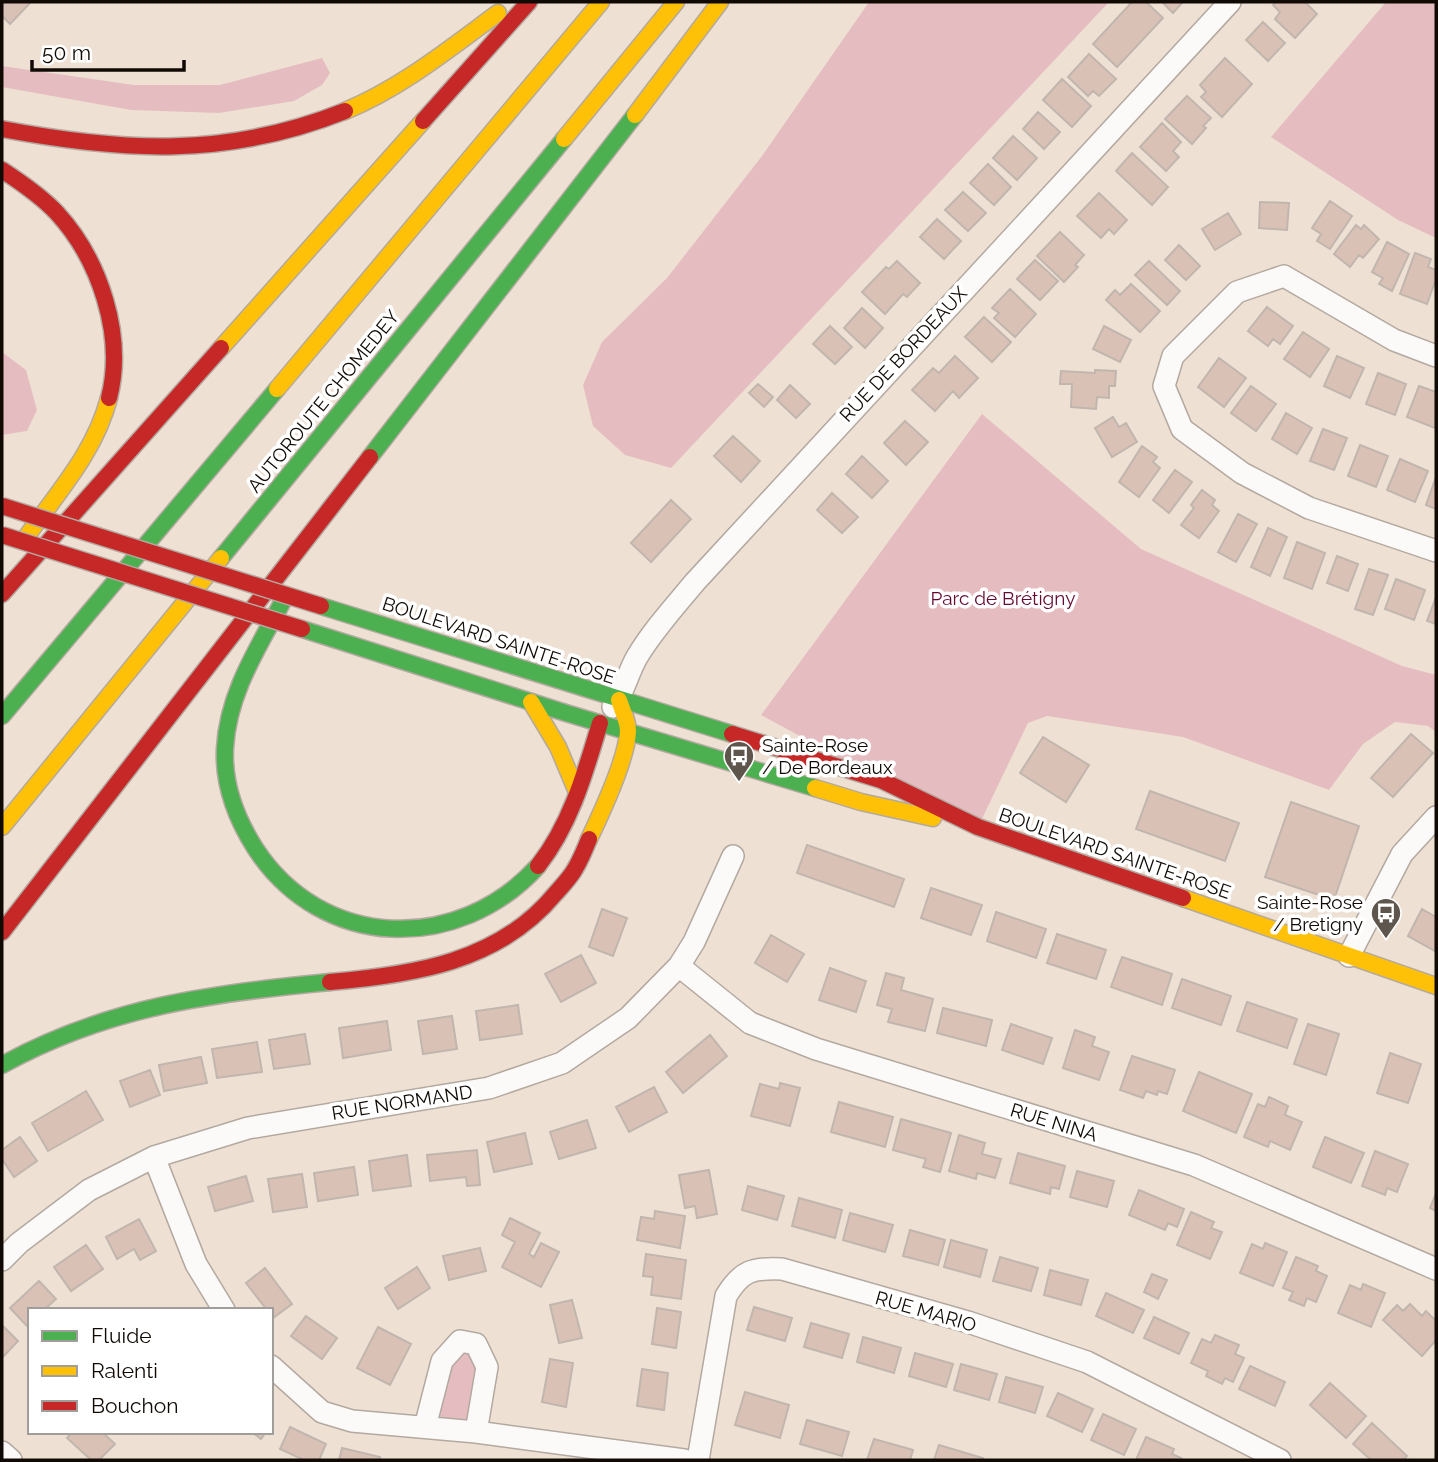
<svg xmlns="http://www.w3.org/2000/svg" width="1438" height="1462" font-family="Raleway,sans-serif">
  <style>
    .green { fill: #e5bdc1 }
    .building { fill: #dac1b6; stroke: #c1b6ae; stroke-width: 2 }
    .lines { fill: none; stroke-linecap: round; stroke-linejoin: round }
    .street-casing { stroke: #b3a9a0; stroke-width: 24 }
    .fast-casing { stroke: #b3a9a0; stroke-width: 19 }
    .slow-casing { stroke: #b3a9a0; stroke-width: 19 }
    .jam-casing { stroke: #b3a9a0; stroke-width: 19 }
    .street { stroke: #fcfaf9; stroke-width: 21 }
    .fast { stroke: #4caf50; stroke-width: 16 }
    .slow { stroke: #ffc107; stroke-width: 16 }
    .jam { stroke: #c62828; stroke-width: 16 }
    .jam-bridge-casing { stroke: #b3a9a0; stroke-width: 19; stroke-linecap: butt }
    .jam-bridge { stroke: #c62828; stroke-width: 16 }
    .labels { text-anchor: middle; stroke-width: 7; stroke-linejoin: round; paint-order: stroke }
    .street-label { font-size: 19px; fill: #110a04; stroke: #fff }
    .park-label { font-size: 19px; fill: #630932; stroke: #fff }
    .poi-label { font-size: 19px; fill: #110a04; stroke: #fff; text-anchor: start }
  </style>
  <rect width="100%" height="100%" fill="#eee1d4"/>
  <path class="green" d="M869,2H1109L671,468L625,455L593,426L583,385L602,342L667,278L762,156Z
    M1386,2H1436V238L1398,220L1271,137Z
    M322,58L330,73L322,85L294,101L219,113L131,110L2,87V66L134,85H220Z
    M2,352L26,370L37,410L27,431L2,435Z
    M982,414L1141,549L1402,666L1436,675V732L1428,726L1395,722L1363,744L1329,790L1183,737L1047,716L1028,723L978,827L881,780L761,715Z
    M460,1341L487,1367L476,1432L425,1427Z"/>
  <path class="building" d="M2,2H31L10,24L2,16Z
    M1132,2H1146L1163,18L1117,67L1093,44Z
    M1162,2H1183L1173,13Z
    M1276,2H1305L1317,14L1295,38L1275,19L1280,12L1273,5Z
    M1263,22L1285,43L1268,61L1246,40Z
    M1089,54L1116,79L1099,96L1093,91L1088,96L1068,77Z
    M1225,58L1252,84L1222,117L1201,97L1206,92L1200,85Z
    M1062,79L1091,106L1072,127L1043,100Z
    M1187,96L1211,118L1203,126L1206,128L1192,144L1165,119Z
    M1038,112L1060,132L1044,149L1023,129Z
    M1162,123L1181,142L1173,151L1179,157L1166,171L1140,147Z
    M1013,136L1037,158L1017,180L993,158Z
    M1132,153L1168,187L1152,205L1116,171Z
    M988,164L1011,187L994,205L970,183Z
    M963,192L986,213L968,231L945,210Z
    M1099,193L1127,220L1114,234L1109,229L1101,238L1077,216Z
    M1330,201L1352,216L1330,249L1317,241L1321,234L1312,228Z
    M1260,202L1289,203L1287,230L1259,228Z
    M1228,213L1241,234L1215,250L1202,229Z
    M937,219L961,241L944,259L920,237Z
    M1356,225L1361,229L1364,225L1379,239L1363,258L1359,255L1350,267L1334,254Z
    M1060,232L1084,255L1075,265L1078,267L1064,282L1037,256Z
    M1387,242L1409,254L1392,291L1379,284L1383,278L1372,272Z
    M1179,245L1200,266L1186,280L1165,260Z
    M1415,253L1431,259L1428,267L1436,270V279L1427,304L1400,294Z
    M1035,260L1058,281L1040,300L1017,279Z
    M897,261L920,283L907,297L903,294L885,314L862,292L886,267L889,269Z
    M1149,261L1180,291L1167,305L1135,275Z
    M1131,284L1160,311L1140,332L1106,300L1115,290L1120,295Z
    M1010,289L1036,314L1015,337L994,318L999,313L992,308Z
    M1267,307L1293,326L1280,344L1273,339L1268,346L1248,331Z
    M862,308L883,328L865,348L844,328Z
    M984,317L1011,342L992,362L965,337Z
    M830,326L852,347L835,364L813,344Z
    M1104,326L1131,340L1120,362L1093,349Z
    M1303,332L1329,349L1310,377L1284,359Z
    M955,356L978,378L959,398L953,391L935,411L912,390L933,368L939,373Z
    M1337,356L1364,368L1350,398L1324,386Z
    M1219,358L1246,378L1224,407L1198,387Z
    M1095,370L1116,371L1115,386H1109V398L1097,397L1096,409L1071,407L1072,384H1060L1061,371L1095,373Z
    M1378,373L1406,384L1395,415L1366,404Z
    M758,384L773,397L764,407L749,393Z
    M790,385L810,404L796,418L777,400Z
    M1251,386L1276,404L1256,431L1231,413Z
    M1419,386L1436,392L1435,428L1407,417Z
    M1286,413L1312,428L1297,454L1272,439Z
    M1113,417L1119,427L1126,423L1137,442L1112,457L1095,428Z
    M905,421L928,442L906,465L884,443Z
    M1323,429L1347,438L1334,470L1310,461Z
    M733,436L760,461L741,482L714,456Z
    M1360,445L1388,456L1376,487L1348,476Z
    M1142,446L1157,457L1153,462L1160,468L1139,497L1119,482Z
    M862,456L888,481L872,498L846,474Z
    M1400,459L1428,471L1415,502L1387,490Z
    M1175,470L1192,482L1169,513L1153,500Z
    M1436,477V509L1426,505Z
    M1202,490L1215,500L1212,505L1219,511L1199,538L1181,525L1194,508L1191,505Z
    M832,493L858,517L842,533L817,510Z
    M671,500L691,519L651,562L631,543Z
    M1238,514L1257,524L1236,562L1218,552Z
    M1268,528L1287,537L1270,576L1251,567Z
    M1297,542L1325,553L1312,589L1284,578Z
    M1337,556L1358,564L1348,591L1327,583Z
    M1369,569L1388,575L1373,615L1355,609Z
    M1396,579L1425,590L1414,620L1385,609Z
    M1436,597V624L1427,621Z
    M1411,734L1433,753L1393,797L1371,778Z
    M1043,737L1089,765L1066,802L1020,773Z
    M1150,791L1239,823L1225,861L1136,829Z
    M1291,802L1359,826L1334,900L1265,877Z
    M807,845L904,879L894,907L797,873Z
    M931,888L982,905L971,935L921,918Z
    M602,909L627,918L613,956L589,947Z
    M1422,909L1436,917L1435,951L1408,936Z
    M996,912L1046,929L1036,958L987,941Z
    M1057,934L1106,950L1096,979L1047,963Z
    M771,935L804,954L787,982L755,963Z
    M581,955L596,983L561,1002L545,974Z
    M1122,957L1172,974L1162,1005L1111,987Z
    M830,968L866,981L856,1012L819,1000Z
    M886,973L904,978L901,990L933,999L925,1031L888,1022L892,1009L877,1005Z
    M1182,979L1231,996L1221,1025L1172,1008Z
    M1247,1002L1297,1019L1287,1048L1237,1031Z
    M518,1005L522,1034L480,1040L476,1011Z
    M943,1008L992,1020L986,1046L937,1033Z
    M452,1016L457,1049L423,1054L418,1021Z
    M387,1021L391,1050L343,1058L339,1028Z
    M1011,1024L1052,1038L1043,1064L1002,1050Z
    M1308,1024L1339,1034L1326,1075L1294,1064Z
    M1075,1030L1095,1037L1092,1046L1109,1052L1099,1080L1063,1068Z
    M305,1034L310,1064L274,1069L269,1040Z
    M710,1035L727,1056L683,1093L666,1072Z
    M257,1042L262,1072L217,1078L212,1049Z
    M1390,1053L1421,1064L1408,1103L1377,1093Z
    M1132,1056L1175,1070L1167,1094L1158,1091L1157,1095L1146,1091L1143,1098L1120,1090Z
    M201,1057L207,1083L164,1091L159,1065Z
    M150,1070L160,1095L130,1107L120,1081Z
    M1199,1072L1252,1094L1236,1133L1183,1111Z
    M780,1083L800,1088L790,1126L751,1116L760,1084L779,1089Z
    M654,1087L667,1112L629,1132L616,1107Z
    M86,1091L103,1120L48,1151L32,1123Z
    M1269,1097L1288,1106L1285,1115L1302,1122L1290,1150L1270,1141L1268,1147L1244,1137L1258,1104L1265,1107Z
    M839,1102L893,1117L885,1147L831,1132Z
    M901,1119L951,1133L940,1172L923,1167L926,1159L893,1150Z
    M587,1120L596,1148L559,1159L550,1132Z
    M525,1133L532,1164L494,1172L487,1142Z
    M959,1135L985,1143L982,1154L1001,1159L995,1178L977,1173L976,1179L949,1171Z
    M20,1137L37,1161L14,1177L2,1159V1150Z
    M1325,1137L1364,1153L1351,1183L1313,1167Z
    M477,1150L480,1185L467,1186L466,1177L430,1181L427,1155Z
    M1375,1151L1408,1164L1397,1192L1387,1188L1385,1195L1362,1186Z
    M1018,1153L1065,1166L1059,1189L1051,1187L1050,1194L1010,1183Z
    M407,1155L411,1186L373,1191L369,1161Z
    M354,1167L358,1195L318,1201L314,1173Z
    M709,1170L717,1214L697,1218L695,1206L685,1208L679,1175Z
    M1077,1171L1114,1181L1107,1207L1070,1197Z
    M302,1174L307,1207L273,1212L268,1179Z
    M246,1176L253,1201L215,1211L208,1187Z
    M748,1186L784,1196L777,1220L742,1210Z
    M1139,1190L1184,1209L1177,1227L1168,1223L1165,1230L1129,1215Z
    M1436,1193V1211L1430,1208Z
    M799,1198L842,1210L835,1238L792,1226Z
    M655,1211L685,1216L680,1248L637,1240L641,1217L654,1219Z
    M1191,1212L1214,1222L1211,1228L1222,1232L1210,1259L1177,1245Z
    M850,1213L893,1225L885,1252L843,1240Z
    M510,1218L540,1233L529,1254L534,1257L541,1243L559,1252L541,1287L502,1267L515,1242L502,1235Z
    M139,1219L156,1251L140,1260L134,1249L117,1259L106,1237Z
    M910,1230L945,1240L938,1265L903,1256Z
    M951,1240L987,1250L980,1277L944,1267Z
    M1265,1243L1287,1252L1273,1286L1240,1273L1252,1244L1263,1249Z
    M86,1245L103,1269L71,1291L54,1267Z
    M480,1248L486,1271L449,1280L443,1256Z
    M646,1254L686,1260L681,1299L651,1295L653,1277L643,1276Z
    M1000,1257L1038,1268L1031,1291L993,1281Z
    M1296,1257L1318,1266L1316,1271L1327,1276L1316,1302L1307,1298L1304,1306L1289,1300L1293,1292L1283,1288Z
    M417,1267L430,1288L398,1309L385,1288Z
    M265,1268L292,1304L273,1318L271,1310H267L246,1283Z
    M1050,1270L1088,1280L1081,1305L1044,1295Z
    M1152,1274L1167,1280L1158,1299L1144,1292Z
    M39,1281L56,1299L44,1310H30V1323L27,1326L10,1308Z
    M1363,1284L1385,1293L1371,1327L1338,1313L1350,1285L1361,1290Z
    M1106,1293L1144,1310L1133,1333L1096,1316Z
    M572,1300L582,1338L559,1343L550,1305Z
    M1410,1304L1422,1316L1426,1311L1436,1321V1340L1422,1356L1383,1320L1397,1305L1403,1311Z
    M754,1307L792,1318L785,1341L747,1330Z
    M657,1308L681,1312L676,1348L652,1344Z
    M306,1316L337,1338L322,1359L291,1336Z
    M1154,1317L1189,1333L1179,1354L1144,1338Z
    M811,1323L849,1334L842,1358L804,1347Z
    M2,1325L18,1341L2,1358Z
    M378,1327L411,1344L390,1385L357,1368Z
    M1215,1335L1239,1345L1235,1354L1244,1358L1233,1382L1225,1378L1222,1384L1206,1376L1208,1371L1191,1363L1202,1339L1211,1343Z
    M863,1337L901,1348L894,1373L857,1362Z
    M915,1353L953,1364L946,1387L909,1376Z
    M550,1359L573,1363L566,1407L542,1402Z
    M961,1364L997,1374L989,1400L954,1390Z
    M1250,1366L1285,1382L1275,1406L1239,1389Z
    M642,1369L668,1373L664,1410L637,1406Z
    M1006,1377L1043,1387L1035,1413L999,1402Z
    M1330,1383L1366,1416L1346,1438L1310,1405Z
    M745,1392L789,1405L780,1438L735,1425Z
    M1058,1393L1093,1409L1082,1432L1047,1416Z
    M1103,1414L1136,1429L1124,1455L1091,1440Z
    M807,1420L849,1432L842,1456L800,1444Z
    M1372,1423L1407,1456L1403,1460H1371L1353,1444Z
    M290,1427L326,1444L319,1460H304L280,1449Z
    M72,1432H102L115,1444L99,1460H91L67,1438Z
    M252,1432H266L261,1439Z
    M1146,1437L1174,1449L1172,1454L1181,1458L1179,1460H1136Z
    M874,1439L913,1450L910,1460H867Z
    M939,1445L983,1458L982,1460H934Z
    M342,1448L380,1457V1460H339Z"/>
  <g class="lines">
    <g class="street-casing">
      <path id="street" d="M1436,356L1394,340L1284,276L1237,292L1173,356L1164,386L1182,429L1242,473L1309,508L1436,551
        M613,707C624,693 628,672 637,657C653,630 675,606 695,582L1230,2
        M1349,956L1402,854L1436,817
        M679,966L750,1023L816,1049L1194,1165L1436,1269
        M154,1157L196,1264L224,1310
        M2,1260L19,1243L89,1190L154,1157L248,1128L489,1088L562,1063L628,1018L679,966L694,942L733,856
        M271,1366L322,1412L352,1421L476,1432L684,1460
        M425,1427L442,1361L460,1341L476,1344L487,1367L476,1432
        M2,1452L11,1460
        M698,1460L726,1296C742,1270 752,1268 782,1269L968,1322L1087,1362L1280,1460"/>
    </g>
    <g class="fast-casing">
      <path id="fast" d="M370,457L635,115
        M221,558L564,139
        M283,601C258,648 228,693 225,748C223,785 236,818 255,848C322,951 458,954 538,866
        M321,606L732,734
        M302,629L566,713L815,788
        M2,716L277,389
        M2,1065C107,1007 212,993 330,982"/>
    </g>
    <g class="slow-casing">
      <path id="slow" d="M345,111C401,88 449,49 498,13
        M635,115L720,2
        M564,139L676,2
        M221,348L423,121
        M277,389L601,2
        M27,536C58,492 95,452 109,398
        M531,702L558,747L577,792
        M815,788L861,802L933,818
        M2,827L221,558
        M589,839C601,814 627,758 628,731C628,721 622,710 619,700
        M1183,898L1436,986"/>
    </g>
    <g class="jam-casing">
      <path id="jam" d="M423,121L529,2
        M2,129C124,152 227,158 345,111
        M2,170C22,183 41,196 57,213C100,260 125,336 109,398
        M2,594L221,348
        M732,734L881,780L978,827L1183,898
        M538,866C571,824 585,773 600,723
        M2,932L370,457
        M330,982C413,975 499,962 555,894C562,886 570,878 575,869C581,859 585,849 589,839"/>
    </g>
    <use href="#street" class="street"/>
    <use href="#fast" class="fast"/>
    <use href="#slow" class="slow"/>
    <use href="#jam" class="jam"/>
    <g class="jam-bridge-casing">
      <path id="jam-bridge" d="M2,506L321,606
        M2,535L302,629"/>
    </g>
    <use href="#jam-bridge" class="jam-bridge"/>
  </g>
  <defs>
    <g id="bus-pin" transform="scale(1.575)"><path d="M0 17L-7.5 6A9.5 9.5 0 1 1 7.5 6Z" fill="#5e554d" stroke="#fff"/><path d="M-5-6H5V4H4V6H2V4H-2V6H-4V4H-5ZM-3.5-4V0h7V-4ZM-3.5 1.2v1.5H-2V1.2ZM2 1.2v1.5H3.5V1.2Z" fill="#fff"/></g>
  </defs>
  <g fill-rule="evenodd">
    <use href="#bus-pin" x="739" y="756"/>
    <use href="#bus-pin" x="1386" y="913"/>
  </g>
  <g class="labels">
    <g class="street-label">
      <text transform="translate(903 354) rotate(-47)" y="7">RUE DE BORDEAUX</text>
      <text transform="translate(323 401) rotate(-51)" y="7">AUTOROUTE CHOMEDEY</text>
      <text transform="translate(499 640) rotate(18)" y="7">BOULEVARD SAINTE-ROSE</text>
      <text transform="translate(1115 853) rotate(19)" y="7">BOULEVARD SAINTE-ROSE</text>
      <text transform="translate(402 1102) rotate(-9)" y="7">RUE NORMAND</text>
      <text transform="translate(1054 1122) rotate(17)" y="7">RUE NINA</text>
      <text transform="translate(926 1311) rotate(16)" y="7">RUE MARIO</text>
    </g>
    <g class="park-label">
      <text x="1003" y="605">Parc de Brétigny</text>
    </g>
    <g class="poi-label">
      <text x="762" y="752">Sainte-Rose<tspan x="762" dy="22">/ De Bordeaux</tspan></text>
      <text x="1363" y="909" text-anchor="end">Sainte-Rose<tspan x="1363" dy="22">/ Bretigny</tspan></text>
    </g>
  </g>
  <rect width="1438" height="1462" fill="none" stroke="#110a04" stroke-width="7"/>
  <rect x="28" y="1308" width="245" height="126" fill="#ffffff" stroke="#a09d9b" stroke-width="2"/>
  <rect x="42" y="1331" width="35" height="10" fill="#4caf50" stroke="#a09d9b" stroke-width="2"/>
  <text x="91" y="1343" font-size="21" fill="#110a04">Fluide</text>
  <rect x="42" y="1366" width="35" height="10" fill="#ffc107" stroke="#a09d9b" stroke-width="2"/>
  <text x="91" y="1378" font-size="21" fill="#110a04">Ralenti</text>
  <rect x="42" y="1401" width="35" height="10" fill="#c62828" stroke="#a09d9b" stroke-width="2"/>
  <text x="91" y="1413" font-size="21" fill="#110a04">Bouchon</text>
  <path d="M32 60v10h152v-10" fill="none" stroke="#110a04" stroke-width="3.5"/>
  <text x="42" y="60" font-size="21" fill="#110a04" stroke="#ffffff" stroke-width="5" paint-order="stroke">50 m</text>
</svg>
